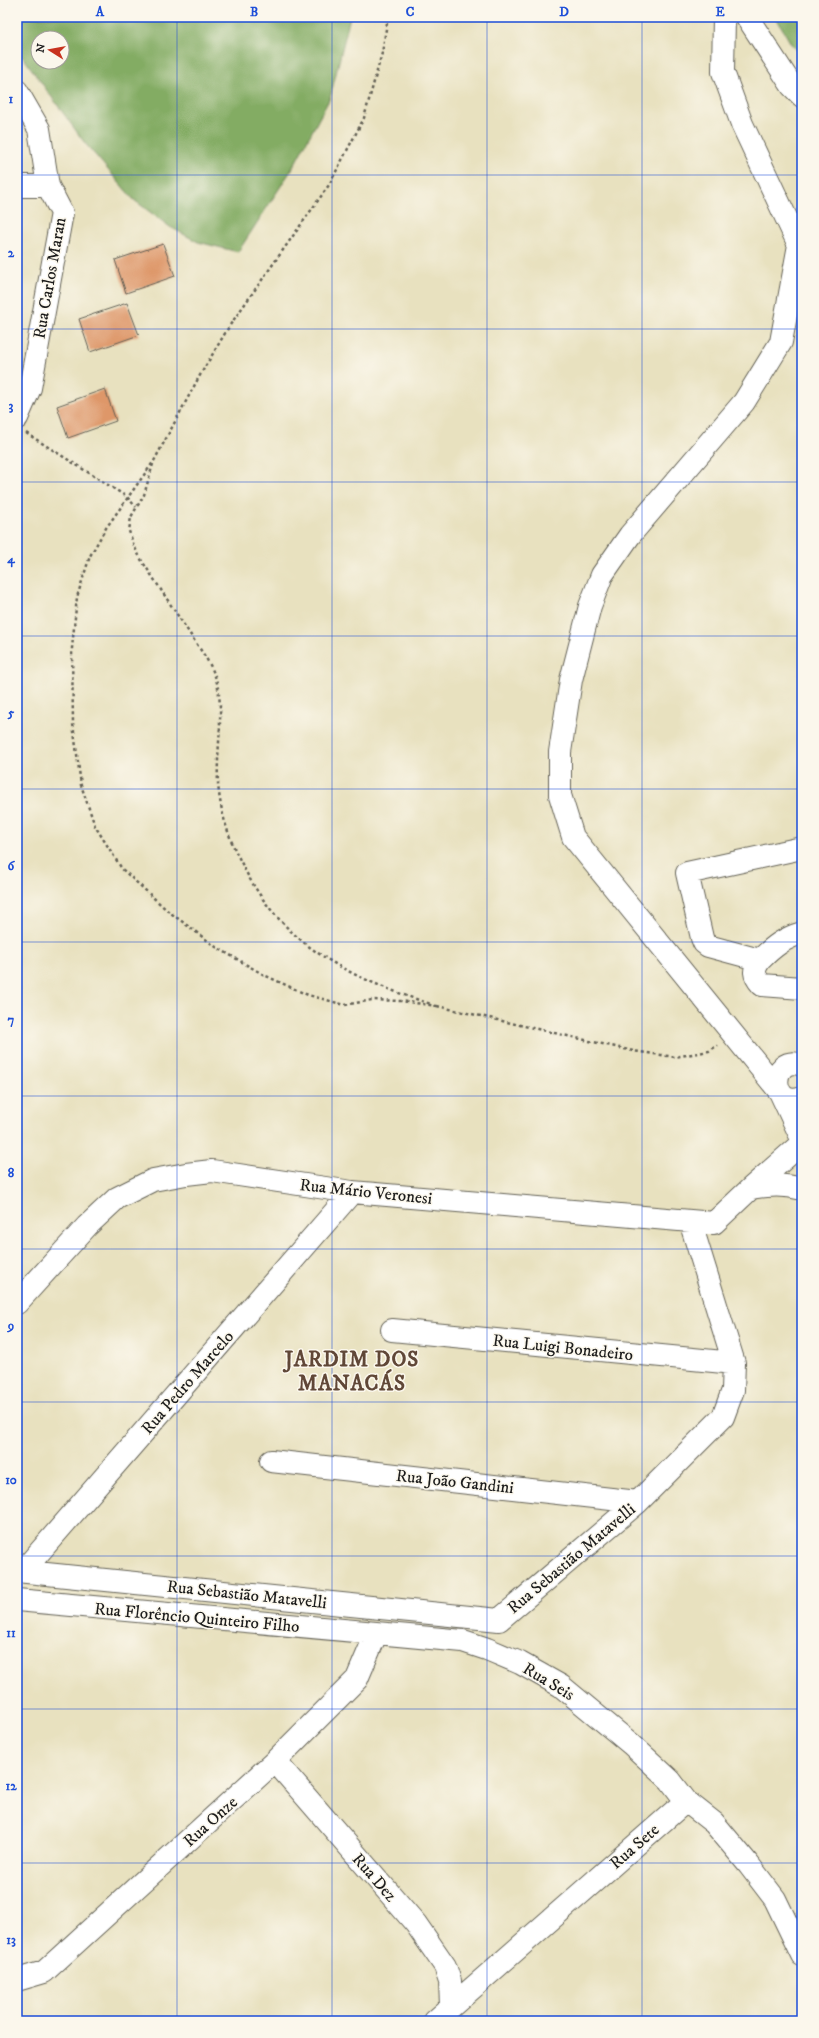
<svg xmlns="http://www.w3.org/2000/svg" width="819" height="2038" font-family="'IM FELL DW Pica',serif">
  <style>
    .forest { fill: #83ac63; stroke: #506440; fill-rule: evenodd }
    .building { fill: #de9769 }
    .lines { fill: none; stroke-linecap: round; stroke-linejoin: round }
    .minor-casing { stroke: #636155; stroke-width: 24 }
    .path { stroke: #636155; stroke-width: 2.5; stroke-dasharray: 3 3; stroke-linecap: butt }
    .minor { stroke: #fff; stroke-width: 22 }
    .grid { fill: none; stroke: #1d4ed8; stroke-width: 1; stroke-opacity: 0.55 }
    .labels { text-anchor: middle; stroke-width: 3; stroke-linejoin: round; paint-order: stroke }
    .street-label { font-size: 17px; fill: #1c1c1c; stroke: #fbf7ec }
    .district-label { font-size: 21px; font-weight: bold; letter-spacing: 1px; fill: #604737; stroke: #fbf7ec }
    .neatline { fill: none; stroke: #1d4ed8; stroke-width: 1.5 }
    .grid-label { font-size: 13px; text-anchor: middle; font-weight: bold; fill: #1d4ed8 }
  </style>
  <rect width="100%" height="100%" fill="#fbf7ec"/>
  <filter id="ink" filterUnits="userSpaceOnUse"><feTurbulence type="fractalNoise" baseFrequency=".025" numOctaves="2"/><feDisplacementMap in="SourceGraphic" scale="8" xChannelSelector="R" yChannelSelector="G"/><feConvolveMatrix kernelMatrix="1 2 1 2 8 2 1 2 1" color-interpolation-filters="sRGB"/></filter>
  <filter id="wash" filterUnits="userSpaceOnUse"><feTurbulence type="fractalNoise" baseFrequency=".012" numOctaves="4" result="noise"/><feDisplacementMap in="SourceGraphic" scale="16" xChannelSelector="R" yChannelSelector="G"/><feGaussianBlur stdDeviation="0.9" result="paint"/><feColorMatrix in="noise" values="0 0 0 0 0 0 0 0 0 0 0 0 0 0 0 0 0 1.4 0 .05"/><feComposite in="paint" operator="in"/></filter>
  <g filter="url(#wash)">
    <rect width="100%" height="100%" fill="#e8e1bf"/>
    <path class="forest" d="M17,17H350L330,98L292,169L238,252L198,242L170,227L134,200L84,142L25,60L17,52ZM38,38H62V62H38Z
      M776,17H802V55L791,44Z"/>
    <g id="blocks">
      <path class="building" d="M163,244L175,276L126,293L115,260Z
        M127,303L139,335L90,352L79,319Z
        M105,389L116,421L68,438L57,406Z"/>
    </g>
  </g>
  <g filter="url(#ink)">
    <use href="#blocks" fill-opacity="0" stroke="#636155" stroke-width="1"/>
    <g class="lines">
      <g class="minor-casing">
        <path id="minor" d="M724,17L723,72L742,124L799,245L781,342L744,402L630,535L602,575L590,606L571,680L560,752V795L573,837L780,1092L802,1139
          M747,17L792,86L802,96
          M17,91L39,129L48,186L62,213L30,388L17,418
          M17,186H48
          M802,848L687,873L702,938L704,943L708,946L760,960C773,947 784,938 802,933
          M760,960C753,970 753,975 762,985L802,988
          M802,1065C769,1053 769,1110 802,1098
          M802,1143L751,1188C769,1185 784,1184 802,1189
          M17,1303L87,1226L117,1198L153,1180L186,1174L212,1171L352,1192L714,1223L751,1188
          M392,1330L734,1363
          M271,1461L638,1502
          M17,1571L499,1620L638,1502L723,1417L733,1390L734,1363L690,1221
          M23,1571L352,1192
          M17,1600L463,1641L487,1649L520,1663L561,1686L631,1744L670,1780L686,1801L714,1823L749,1865L775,1899L802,1955
          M275,1761L416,1924L445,1966L450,1981L451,2006
          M17,1980L44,1972L275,1761L357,1679L376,1634
          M435,2021L686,1801"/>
      </g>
      <path class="path" d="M388,17L382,53L364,118L329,185L230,325L199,377L154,461L106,528L90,556L77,597L72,648L73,724L81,785L95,826L122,869L168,911L216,947L266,976L308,995L345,1005L372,1000L401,1001L437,1006
        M26,433L127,497L136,507
        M153,464L144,495L131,517L129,531L134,546L142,561C158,585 174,610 190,634C199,648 211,663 216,679C226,716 214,756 219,793C222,817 230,841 241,862C281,945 347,977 431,1004
        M437,1006L633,1051L675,1057L709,1051L718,1045"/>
      <use href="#minor" class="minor"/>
    </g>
  </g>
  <path class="grid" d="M177,17V2021M332,17V2021M487,17V2021M642,17V2021M17,175H802M17,329H802M17,482H802M17,636H802M17,789H802M17,942H802M17,1096H802M17,1249H802M17,1402H802M17,1556H802M17,1709H802M17,1863H802"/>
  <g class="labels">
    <g class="street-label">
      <text transform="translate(49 278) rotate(-80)" y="6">Rua Carlos Maran</text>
      <text transform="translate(366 1191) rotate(6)" y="6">Rua Mário Veronesi</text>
      <text transform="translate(563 1347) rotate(6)" y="6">Rua Luigi Bonadeiro</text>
      <text transform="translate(187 1382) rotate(-49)" y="6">Rua Pedro Marcelo</text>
      <text transform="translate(455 1481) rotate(6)" y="6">Rua João Gandini</text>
      <text transform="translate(571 1558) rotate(-40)" y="6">Rua Sebastião Matavelli</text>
      <text transform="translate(247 1594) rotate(6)" y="6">Rua Sebastião Matavelli</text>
      <text transform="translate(197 1617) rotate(5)" y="6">Rua Florêncio Quinteiro Filho</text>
      <text transform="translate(549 1681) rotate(31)" y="6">Rua Seis</text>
      <text transform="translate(210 1821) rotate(-42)" y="6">Rua Onze</text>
      <text transform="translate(634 1846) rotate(-41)" y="6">Rua Sete</text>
      <text transform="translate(375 1877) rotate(49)" y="6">Rua Dez</text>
    </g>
    <g class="district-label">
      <text x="352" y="1366">JARDIM DOS<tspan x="352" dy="24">MANACÁS</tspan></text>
    </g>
  </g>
  <rect width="819" height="2038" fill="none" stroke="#fbf7ec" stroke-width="44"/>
  <g transform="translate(50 50) rotate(281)"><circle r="19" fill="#fbf7ec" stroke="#a29f99"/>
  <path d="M0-3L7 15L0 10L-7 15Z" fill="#c8321e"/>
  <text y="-6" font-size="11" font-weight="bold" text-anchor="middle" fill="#1c1c1c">N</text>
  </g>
  <rect x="22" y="22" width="775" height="1994" class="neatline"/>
  <g class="grid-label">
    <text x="100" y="16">A</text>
    <text x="254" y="16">B</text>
    <text x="410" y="16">C</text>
    <text x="564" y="16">D</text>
    <text x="720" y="16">E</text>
    <text x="11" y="103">1</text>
    <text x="11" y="257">2</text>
    <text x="11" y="410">3</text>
    <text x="11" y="563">4</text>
    <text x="11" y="717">5</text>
    <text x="11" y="870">6</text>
    <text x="11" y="1024">7</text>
    <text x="11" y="1177">8</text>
    <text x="11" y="1330">9</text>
    <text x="11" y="1484">10</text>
    <text x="11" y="1637">11</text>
    <text x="11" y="1790">12</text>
    <text x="11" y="1944">13</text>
  </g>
</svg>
